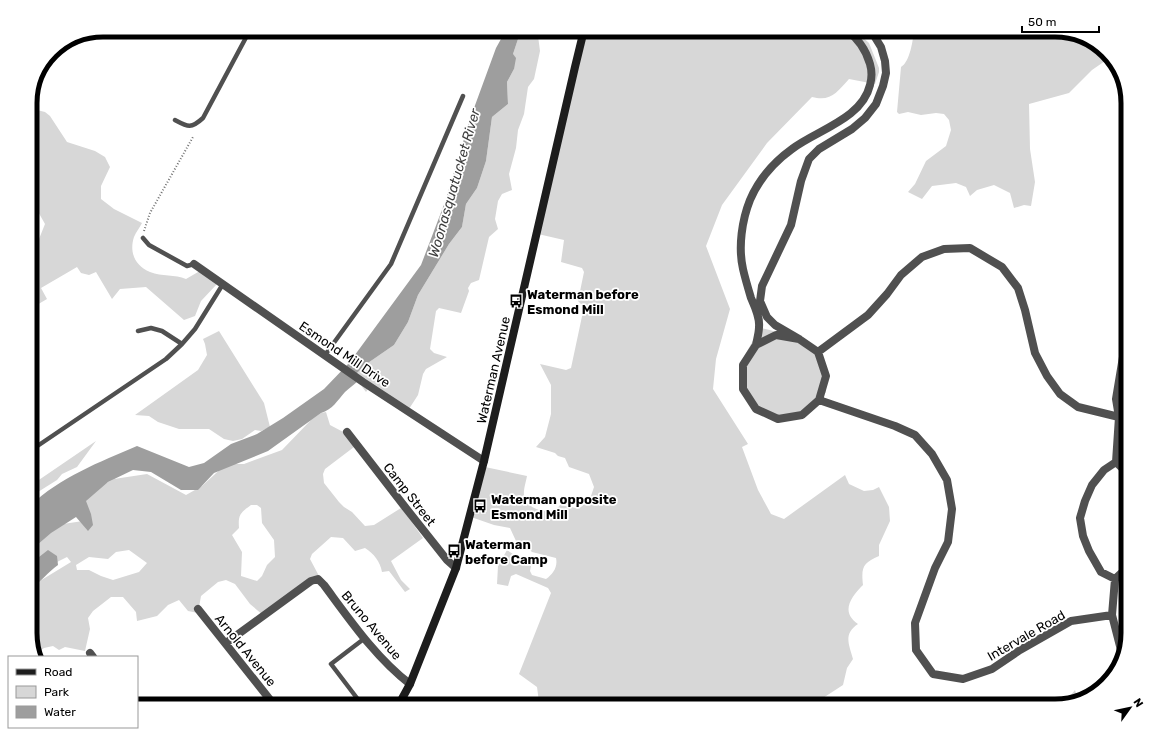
<svg xmlns="http://www.w3.org/2000/svg" width="1158" height="736" font-family="Rubik,sans-serif">
  <style>
    .green { fill: #d7d7d7; fill-rule: evenodd }
    .water { fill: #9e9e9e }
    .lines { fill: none; stroke-linecap: round; stroke-linejoin: round }
    .path { stroke: #727272; stroke-width: 2; stroke-dasharray: 1 2; stroke-linecap: butt }
    .service { stroke: #505050; stroke-width: 4.5 }
    .minor { stroke: #505050; stroke-width: 8 }
    .secondary { stroke: #1d1d1d; stroke-width: 8 }
    .labels { text-anchor: middle; stroke-width: 3.5; stroke-linejoin: round; paint-order: stroke }
    .poi-label { font-size: 13px; font-weight: bold; fill: #000; stroke: #fff; text-anchor: start }
    .street-label { font-size: 13px; fill: #000; stroke: #fff }
    .water-label { font-size: 14px; font-style: italic; fill: #3f3f3f; stroke: #fff }
    .rim { fill: none; stroke: #000; stroke-width: 5 }
  </style>
  <rect width="100%" height="100%" fill="#fff"/>
  <path class="green" d="M521,30H540L538,36L540,51L534,79L528,87L524,114L518,130L516,148L509,174L512,190L502,194L498,201L495,219L498,229L489,237L479,280L471,283L468,288L469,291L461,313L439,308L436,311L430,349L434,353L447,357L426,369L423,374L418,395L407,412L368,389L366,392L354,376L365,365L394,345L408,322L418,295L449,244L462,227L466,204L477,188L486,161L492,117L508,104L507,82L514,69L513,54Z
    M585,30H855L869,43L879,68V72L875,84L849,79C837,92 831,102 812,97L767,143L722,205L706,246L730,309L716,359L713,389L748,444L742,447L758,490L771,514L784,519L845,475L849,484L864,491L873,490L879,487L889,507L890,521L879,545V556C863,563 861,567 863,585C851,597 840,612 858,624C843,634 849,644 853,659L847,668L843,685L823,698V706H536L539,702L537,687L519,674L551,593L548,588L516,574L511,576L508,586L497,584L498,566L507,550L531,566L530,571L532,575L546,579C553,574 558,567 556,558L532,552L525,545L516,541L510,528L494,525L471,517L485,467L527,476C526,482 522,493 525,499C529,509 546,514 555,509C557,508 559,507 560,505L576,508L581,507L590,499L594,487L589,474L569,467L565,458L558,456L555,453L536,447L545,437L551,414V385L540,364L566,370L571,368L584,307L578,301L584,272L582,268L561,262L564,240L538,234Z
    M914,30H1055L1095,42L1107,55L1105,61L1092,70L1069,93L1029,104L1030,149L1035,182L1031,206L1024,205L1014,208L1010,193L994,185L977,190L970,196L966,187L956,183L932,186L922,199L908,192L915,184L926,161L946,146L951,130L949,120L944,114L936,113L921,115L908,112L899,114L897,112L901,67C910,62 913,40 914,30Z
    M30,101L37,110L45,112L50,116L67,142L95,151L105,157L110,167L101,186V199L114,209L142,223C140,227 136,232 134,237C129,252 135,266 150,272C162,277 175,274 186,279L205,268L217,284L201,301L195,316L184,320L146,287L120,289L112,299L96,272L89,275L81,273L77,267L41,288L47,299L30,309V247L37,244L45,224L36,208L30,205Z
    M760,328C781,331 805,345 823,356L826,392L818,402L801,413L777,419L748,400L741,362Z
    M219,331L264,403L270,427L261,431L255,430L242,439L233,441L224,439L209,429H179L158,422L149,416L135,415L198,370L207,355L205,344L203,339Z
    M326,412L330,425L347,434L354,447L325,469L323,474L324,483L339,502L344,507L352,512L365,526L374,525L401,508L411,521L423,538L391,561L401,580L410,589L405,592L389,571L382,572C380,561 374,554 365,548L355,551L343,538L331,537L312,554L310,559L319,576L263,615L250,604L235,584L226,580L218,582L201,596L198,613L188,611L179,600L168,605L157,616L137,621L136,612L123,597H111L93,611L88,618L90,629L85,651L65,647L59,650L53,646L44,648L35,654L30,637V587L71,562L67,557L51,565L30,567V547L63,524L83,521L85,497L93,490L114,479L147,474L186,495L202,486L226,464H244L282,450L311,420L321,413ZM251,505H257L261,508L262,523L274,540L275,557L267,565L262,576L257,581L241,576L242,552L232,535L239,528C238,515 240,513 251,505ZM129,550L147,563L139,572L113,580L101,576L89,570H77L76,565L89,557L108,559L116,552Z
    M96,441L77,467L62,474L57,480L30,497V486Z
    M1075,690L1078,700L1052,706L1070,696Z"/>
  <path class="water" d="M506,30H521L513,54L516,58L514,69L507,82L508,104L492,117L486,161L477,188L466,204L462,227L449,244L418,295L408,322L394,345L365,365L354,376L358,381C354,385 349,388 345,392C338,400 332,410 321,413L268,451L214,473L198,490H181L151,472L133,470L108,482L86,501L91,514L93,525L88,531L76,517L51,533L30,551V506C60,477 100,462 137,446L189,467L204,463L231,444L257,434L283,418L324,389L349,363L421,265L445,202L470,119L496,48Z
    M48,550L57,556L58,565C48,572 41,582 30,589V564Z"/>
  <g class="lines">
    <path class="path" d="M144,231L150,213L193,137"/>
    <path class="service" d="M175,120C188,127 191,129 203,118L250,30
      M143,238L149,245L187,266L194,264
      M138,331L151,328L162,331L182,344
      M325,355L391,264L463,96
      M30,451L166,359L182,344L195,329L223,284
      M363,706L331,664L365,638"/>
    <path class="minor" d="M194,264L363,382L484,461
      M1128,335L1124,351L1116,399L1119,417L1116,462L1128,474
      M799,339L776,335L756,345L743,365V389L756,409L778,419L802,415L819,400L826,376L818,352L799,339L775,325L767,317L760,301L762,286L791,225L801,181L809,159L819,149L852,129L865,118L876,104L883,86L886,73L885,61L881,47L873,34L869,30
      M756,345C757,339 759,333 759,327C760,317 755,307 751,298C748,288 745,278 743,269C738,247 742,220 750,200C759,179 774,162 792,149C817,130 862,119 870,85C872,78 872,71 870,64C866,50 859,39 846,30
      M818,352L868,315L887,294L901,275L922,257L944,249L970,248L1002,267L1018,288L1025,310L1035,353L1047,376L1060,394L1078,407L1119,417
      M819,400L895,426L915,435L932,454L947,480L952,509L948,542L935,568L915,623L916,650L933,674L963,679L992,669L1020,650L1071,621L1112,615
      M1119,417L1128,399
      M347,432L405,507L447,560L456,568
      M1115,579L1101,572L1089,551L1083,536L1080,518L1085,501L1092,485L1104,470L1116,462
      M198,609L275,706
      M226,643L311,581L318,579L324,585C350,620 376,658 410,684
      M90,653L93,657
      M1122,654L1112,615L1115,579L1128,567"/>
    <path class="secondary" d="M398,706L410,684L456,568L484,461L575,67L584,30"/>
  </g>
  <defs>
    <g id="bus-bare" transform="scale(1.08)"><path d="M-5-6H5V4H4V6H2V4H-2V6H-4V4H-5ZM-3.5-4V0h7V-4ZM-3.5 1.2v1.5H-2V1.2ZM2 1.2v1.5H3.5V1.2Z" fill="#000" stroke="#fff" stroke-width="2.5" paint-order="stroke"/></g>
  </defs>
  <g fill-rule="evenodd">
    <use href="#bus-bare" x="516" y="301"/>
    <use href="#bus-bare" x="480" y="506"/>
    <use href="#bus-bare" x="454" y="551"/>
  </g>
  <g class="labels">
    <g class="poi-label">
      <text x="527" y="299">Waterman before<tspan x="527" dy="15">Esmond Mill</tspan></text>
      <text x="491" y="504">Waterman opposite<tspan x="491" dy="15">Esmond Mill</tspan></text>
      <text x="465" y="549">Waterman<tspan x="465" dy="15">before Camp</tspan></text>
    </g>
    <g class="street-label">
      <text transform="translate(345 354) rotate(34)" y="5">Esmond Mill Drive</text>
      <text transform="translate(493 370) rotate(-77)" y="5">Waterman Avenue</text>
      <text transform="translate(410 494) rotate(52)" y="5">Camp Street</text>
      <text transform="translate(372 625) rotate(50)" y="5">Bruno Avenue</text>
      <text transform="translate(1026 635) rotate(-30)" y="5">Intervale Road</text>
      <text transform="translate(246 650) rotate(51)" y="5">Arnold Avenue</text>
    </g>
    <g class="water-label">
      <text transform="translate(454 183) rotate(-74)" y="5">Woonasquatucket River</text>
    </g>
  </g>
  <path d="M0 0H1158V736H0ZM103 37H1055A66 66 0 0 1 1121 103V633A66 66 0 0 1 1055 699H103A66 66 0 0 1 37 633V103A66 66 0 0 1 103 37Z" fill="#fff" fill-rule="evenodd"/>
  <path class="rim" d="M103 37H1055A66 66 0 0 1 1121 103V633A66 66 0 0 1 1055 699H103A66 66 0 0 1 37 633V103A66 66 0 0 1 103 37Z"/>
  <rect x="8" y="656" width="130" height="72" fill="#ffffff" stroke="#999999"/>
  <rect x="16" y="669" width="20" height="6" fill="#1d1d1d" stroke="#999999"/>
  <text x="44" y="676" font-size="12" fill="#000000">Road</text>
  <rect x="16" y="686" width="20" height="12" fill="#d7d7d7" stroke="#999999"/>
  <text x="44" y="696" font-size="12" fill="#000000">Park</text>
  <rect x="16" y="706" width="20" height="12" fill="#9e9e9e" stroke="#999999"/>
  <text x="44" y="716" font-size="12" fill="#000000">Water</text>
  <g transform="translate(1130 708) rotate(57)" stroke="#ffffff" stroke-width="3" paint-order="stroke">
  <path d="M0-3L7 15L0 10L-7 15Z" fill="#000000"/>
  <text y="-6" font-size="11" font-weight="bold" text-anchor="middle" fill="#000000">N</text>
  </g>
  <path d="M1022 26v6h77v-6" fill="none" stroke="#000000" stroke-width="2"/>
  <text x="1028" y="26" font-size="12" fill="#000000" stroke="#ffffff" stroke-width="3" paint-order="stroke">50 m</text>
</svg>
